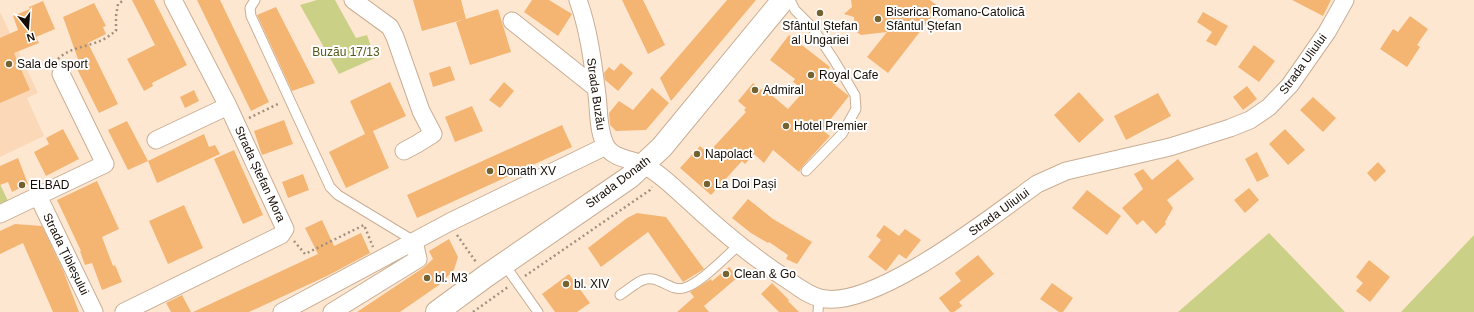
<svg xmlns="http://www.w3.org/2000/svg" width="1474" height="312" font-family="Helvetica,sans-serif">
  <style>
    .built { fill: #fbd8b7 }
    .green { fill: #cad187 }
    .building { fill: #f4b573 }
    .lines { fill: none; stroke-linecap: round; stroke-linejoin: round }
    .service-casing { stroke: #caae94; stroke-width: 11 }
    .minor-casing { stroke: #caae94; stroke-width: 19 }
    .secondary-casing { stroke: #caae94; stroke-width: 24 }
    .path { stroke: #a29080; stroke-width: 2.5; stroke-dasharray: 2 3; stroke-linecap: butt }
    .service { stroke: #fff; stroke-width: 9 }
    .minor { stroke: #fff; stroke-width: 17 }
    .secondary { stroke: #fff; stroke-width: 22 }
    .poi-dot { fill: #756231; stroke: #fff; stroke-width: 1.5 }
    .labels { text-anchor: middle; stroke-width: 4; stroke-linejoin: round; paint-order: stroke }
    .poi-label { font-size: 12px; fill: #160c04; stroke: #fff; text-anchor: start }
    .park-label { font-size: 12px; fill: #555919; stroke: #fff }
    .street-label { font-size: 12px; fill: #160c04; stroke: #fff }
  </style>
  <rect width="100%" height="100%" fill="#fee7d1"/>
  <path class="built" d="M0,12L38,93L27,98L44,136L0,157Z"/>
  <path class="green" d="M317,0H335L356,38L367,35L375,58L339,74L300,5Z
    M0,184L9,203L0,207Z
    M1269,233L1345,312H1178Z
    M1474,235V312H1401Z"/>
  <path class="building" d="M132,0H154L187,65L152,83L153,86L144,91L127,59L155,45Z
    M197,0H220L269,102L251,111Z
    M413,0H461L466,19L498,9L511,52L470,65L456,22L465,19L422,31Z
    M532,0H549L572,14L558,36L524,12Z
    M622,0H643L665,45L648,54Z
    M727,0H756L671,101L660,78Z
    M851,0H930L939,7L888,73L867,57L887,32L861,35L855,31L854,17L844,14L852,7Z
    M1292,0H1331L1323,16Z
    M43,1L55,29L36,37L39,43L14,53L30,90L0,103V38L18,30L13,16L30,9L29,7Z
    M94,3L106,26L103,27L106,34L88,43L118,104L99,113L73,61L78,59L63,17Z
    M276,7L315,83L292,91L257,15Z
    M1203,12L1228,26L1216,46L1206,41L1212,32L1197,22Z
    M1410,16L1428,29L1417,45L1420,47L1407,67L1380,49L1393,29L1398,32Z
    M789,35L830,67L827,71L839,80L835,85L849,96L822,130L830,136L802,167L799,172L773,150L764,163L754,154L745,164L742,161L711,195L680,168L700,146L708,153L746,112L744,110L746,108L738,101L753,83L761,90L763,88L788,109L805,90L793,82L795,79L770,60Z
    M1254,45L1275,61L1259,82L1238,67Z
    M621,63L633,73L618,91L605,80L604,73L609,67L614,71Z
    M450,66L455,80L433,87L429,73Z
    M390,82L406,116L373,131L389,168L346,188L329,152L365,134L350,101Z
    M504,82L514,91L500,108L489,100Z
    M1247,86L1257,99L1243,110L1233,97Z
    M652,88L669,103L646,130L616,131L610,125L609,113L619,101L633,110Z
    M194,90L199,101L185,108L180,97Z
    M1079,92L1104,120L1079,143L1054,115Z
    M1158,93L1171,116L1126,140L1114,116Z
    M1313,97L1336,118L1323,132L1300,110Z
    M472,106L483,131L455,142L445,117Z
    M284,120L293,144L262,155L254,131Z
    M127,121L148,161L128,170L108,130Z
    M562,125L572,147L417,218L407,195Z
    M63,129L79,159L46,176L34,152L49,144L46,138Z
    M1285,129L1305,150L1288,165L1269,144Z
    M204,134L209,147L215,145L220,154L157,183L148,161Z
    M234,150L263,215L243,224L214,159Z
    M1257,152L1269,176L1257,182L1245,159Z
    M18,158L28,184L12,192L8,182L0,185V166Z
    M1178,159L1194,179L1167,200L1173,208L1165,222L1166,224L1156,234L1143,220L1137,225L1122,208L1143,189L1134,174L1143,169L1152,180Z
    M1378,162L1386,171L1375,182L1367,173Z
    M303,174L309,190L288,198L282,182Z
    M97,181L119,229L102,237L113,266L115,265L122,282L102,290L92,263L85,265L80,251H81L57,200Z
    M1249,188L1259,200L1245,213L1234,200Z
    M1087,190L1121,216L1107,235L1072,208Z
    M748,199L773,219L812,242L797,264L786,259L788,255L769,242L768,243L751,233L732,218Z
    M184,205L203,248L168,264L149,221Z
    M637,213L666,217L704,269L683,282L648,232L601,267L588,248L627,218Z
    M322,220L334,246L361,233L370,253L329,275L249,312H193L318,254L305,228Z
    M15,224L42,226L63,270L79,312H53L23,243L0,254V231Z
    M884,225L899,236L905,229L921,240L906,259L899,254L886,271L868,257L881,240L876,236Z
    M449,239L458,257L454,270L439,285L400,312H357L423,268L433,259L429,251Z
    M978,255L994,274L959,302L962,306L954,312H950L939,298L961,281L955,273Z
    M1369,260L1390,277L1370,302L1356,291L1363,283L1356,277Z
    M729,267L738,277L704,306L709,312H677L694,297L690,292L711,279L712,281Z
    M569,274L590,303L577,312H555L542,294Z
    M772,283L789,300L788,301L799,312H779L761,294Z
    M1052,283L1073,298L1063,312H1059L1040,299Z
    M182,295L191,312H171L166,303Z"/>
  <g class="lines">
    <g class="service-casing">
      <path id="service" d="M255,0L250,8L251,16L330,187L338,195L414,241
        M790,0L795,10L812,27L834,60L855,95L856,109L842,134L806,171
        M504,264L538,312
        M620,295C627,291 635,283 643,280C659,274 669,292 684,288C701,283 725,257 739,245
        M818,312L819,298"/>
    </g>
    <g class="minor-casing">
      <path id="minor" d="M353,0L390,27L395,37L421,111L433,134L417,144L404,151
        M578,0C589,30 593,64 597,95C599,111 598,130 605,144C611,158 629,159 642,164C660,173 674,188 689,201C720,230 752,257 788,280C798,287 808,295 820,298C872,312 994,215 1037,184L1066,171L1170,147L1230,128L1250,120L1269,107L1290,85L1327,32L1345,0
        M512,21L596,88
        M156,140L228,106
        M38,196L94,312
        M0,214L105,164L61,74
        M124,312L281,235L285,229L228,106L173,0
        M282,312L450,222L606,146
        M332,312L418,259L414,241"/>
    </g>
    <g class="secondary-casing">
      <path id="secondary" d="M437,312L486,276L630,177L662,147L783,0"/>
    </g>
    <path class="path" d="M58,59C70,47 88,47 102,40C107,38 111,34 116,31V16L118,4L124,0
      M249,118L280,103
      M457,235L476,262
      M294,241L305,254L364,225L373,247
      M525,276L650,190L652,187
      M473,312L508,287"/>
    <use href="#service" class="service"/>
    <use href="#minor" class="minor"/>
    <use href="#secondary" class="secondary"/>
  </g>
  <g class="poi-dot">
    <circle cx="820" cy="13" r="4"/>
    <circle cx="878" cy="19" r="4"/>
    <circle cx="9" cy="64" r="4"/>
    <circle cx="811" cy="75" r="4"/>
    <circle cx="755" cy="90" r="4"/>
    <circle cx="786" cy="126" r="4"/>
    <circle cx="697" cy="154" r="4"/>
    <circle cx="490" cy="171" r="4"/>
    <circle cx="707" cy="184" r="4"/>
    <circle cx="22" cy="185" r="4"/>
    <circle cx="726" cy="274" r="4"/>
    <circle cx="427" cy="278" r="4"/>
    <circle cx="566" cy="284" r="4"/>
  </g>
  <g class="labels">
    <g class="poi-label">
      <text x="886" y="16">Biserica Romano-Catolică<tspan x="886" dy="14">Sfântul Ștefan</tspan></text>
      <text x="820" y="30" text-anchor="middle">Sfântul Ștefan<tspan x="820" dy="14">al Ungariei</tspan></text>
      <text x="17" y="68">Sala de sport</text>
      <text x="819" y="79">Royal Cafe</text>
      <text x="763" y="94">Admiral</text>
      <text x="794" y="130">Hotel Premier</text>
      <text x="705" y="158">Napolact</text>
      <text x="498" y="175">Donath XV</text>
      <text x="715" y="188">La Doi Pași</text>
      <text x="30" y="189">ELBAD</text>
      <text x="734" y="278">Clean &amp; Go</text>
      <text x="435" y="282">bl. M3</text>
      <text x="574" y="288">bl. XIV</text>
    </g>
    <g class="park-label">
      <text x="346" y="56">Buzău 17/13</text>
    </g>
    <g class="street-label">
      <text transform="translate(1303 64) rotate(-54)" y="4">Strada Uliului</text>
      <text transform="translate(596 94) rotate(82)" y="4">Strada Buzău</text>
      <text transform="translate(260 174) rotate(65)" y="4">Strada Ștefan Mora</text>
      <text transform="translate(618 182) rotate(-37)" y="4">Strada Donath</text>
      <text transform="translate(999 212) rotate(-36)" y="4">Strada Uliului</text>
      <text transform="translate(66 254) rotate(64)" y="4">Strada Țibleșului</text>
    </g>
  </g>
  <g transform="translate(28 28) rotate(163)" stroke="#ffffff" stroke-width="3" paint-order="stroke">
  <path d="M0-3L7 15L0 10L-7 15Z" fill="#160c04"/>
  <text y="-6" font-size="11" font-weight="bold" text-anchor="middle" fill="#160c04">N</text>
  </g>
</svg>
